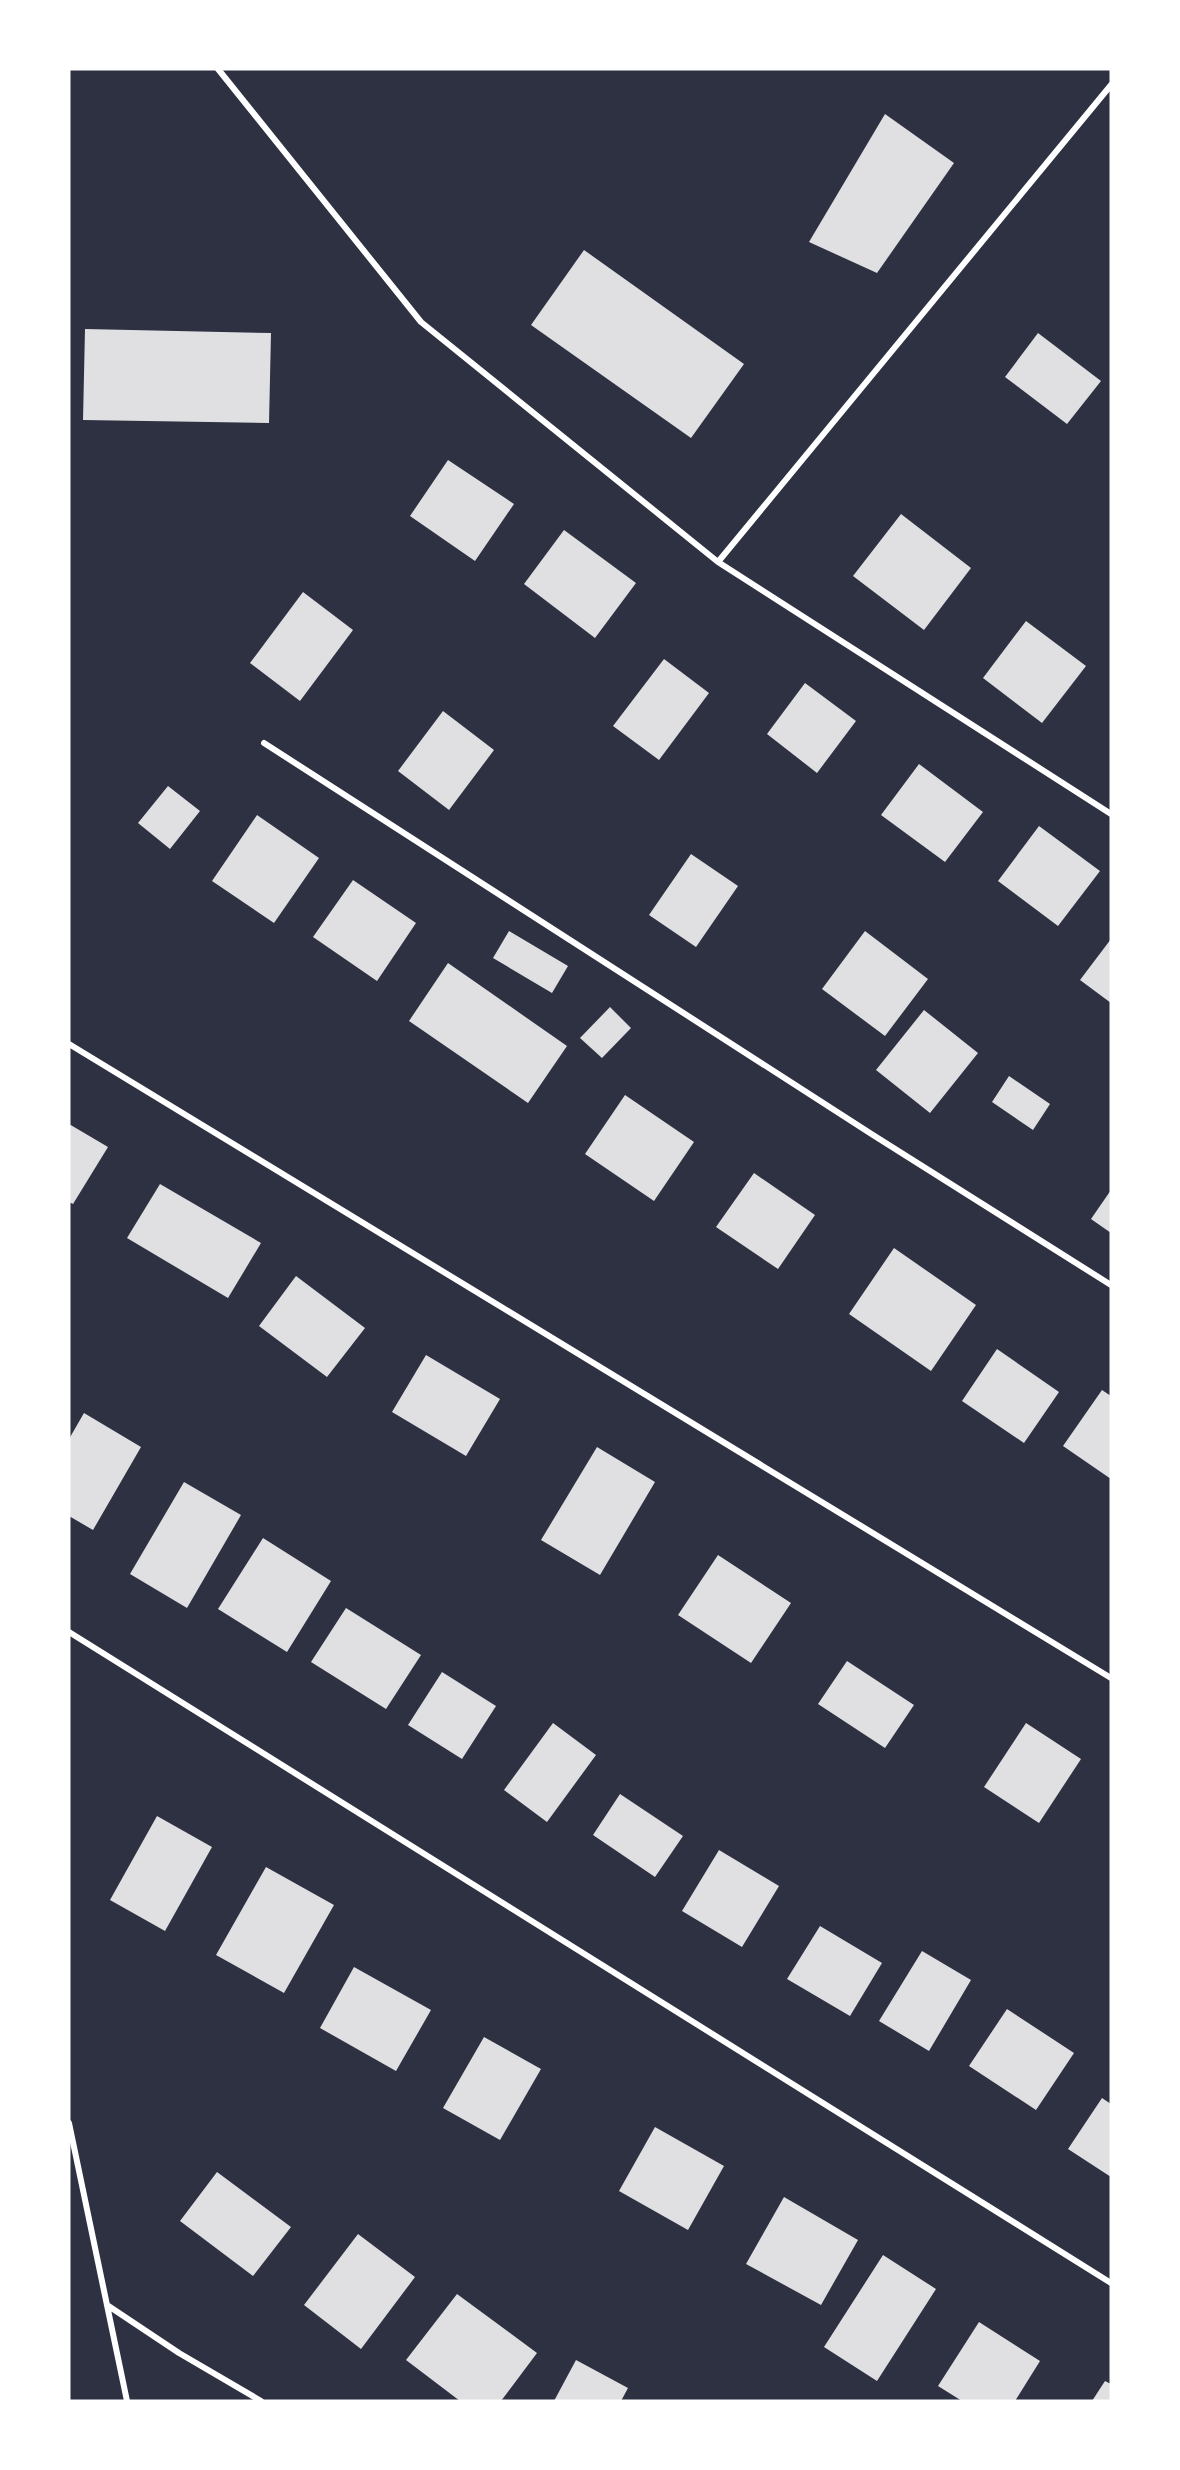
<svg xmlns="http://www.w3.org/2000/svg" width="1180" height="2470" font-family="Georgia,serif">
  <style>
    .building { fill: #e0e0e3 }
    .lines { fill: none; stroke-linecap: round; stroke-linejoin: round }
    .minor { stroke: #fff; stroke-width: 6 }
  </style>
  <rect width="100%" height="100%" fill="#2d3142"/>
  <path class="building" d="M885,114L954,163L877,273L809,242Z
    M584,250L744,364L691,438L531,325Z
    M85,329L271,333L269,423L83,420Z
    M1038,333L1101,381L1067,424L1005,377Z
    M448,460L514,504L475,561L410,516Z
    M901,514L971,568L924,630L853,576Z
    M564,530L636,583L595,638L524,584Z
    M303,592L353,630L300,701L250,663Z
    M1026,621L1086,666L1042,723L983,678Z
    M664,659L709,693L659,760L613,726Z
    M805,683L856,721L817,773L767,734Z
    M443,711L494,750L449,810L398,771Z
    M919,764L983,812L945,862L881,815Z
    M168,786L200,811L170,849L138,823Z
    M257,815L319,858L274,923L212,881Z
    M1039,826L1100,871L1058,926L998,881Z
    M691,854L738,886L696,947L649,915Z
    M353,880L416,923L377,981L313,937Z
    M509,931L568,966L552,993L493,958Z
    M865,931L928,979L885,1036L822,989Z
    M1111,939V1003L1080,980Z
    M448,963L567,1046L528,1103L409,1021Z
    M610,1007L631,1028L602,1058L580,1038Z
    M924,1010L978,1053L930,1113L876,1070Z
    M1009,1076L1050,1104L1033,1130L992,1102Z
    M625,1095L694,1142L654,1201L585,1154Z
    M69,1124L108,1147L73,1204L69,1202Z
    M754,1173L815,1215L778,1269L716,1227Z
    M160,1184L261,1243L228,1298L127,1238Z
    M1111,1190V1233L1091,1219Z
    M894,1248L976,1305L931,1371L849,1314Z
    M296,1276L365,1328L327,1377L259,1326Z
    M997,1349L1059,1392L1024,1443L962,1401Z
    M426,1355L500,1399L466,1456L392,1412Z
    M1102,1390L1111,1396V1479L1063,1446Z
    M84,1413L141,1447L93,1530L69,1516V1439Z
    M597,1447L655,1482L600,1575L541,1540Z
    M184,1482L241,1515L187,1608L130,1574Z
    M263,1538L331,1581L287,1652L218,1609Z
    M718,1555L791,1603L751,1663L678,1615Z
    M346,1608L421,1655L386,1709L311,1662Z
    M847,1661L914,1705L885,1748L818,1704Z
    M442,1672L496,1706L462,1759L408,1725Z
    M553,1723L596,1755L547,1822L504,1790Z
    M1026,1723L1081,1759L1039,1823L984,1787Z
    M620,1794L683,1836L655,1877L593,1835Z
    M157,1816L212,1847L165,1931L110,1900Z
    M719,1850L779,1886L742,1947L682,1911Z
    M266,1867L334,1905L284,1993L216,1955Z
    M820,1926L882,1963L850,2016L787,1979Z
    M922,1951L971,1980L929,2051L879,2021Z
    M354,1967L431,2010L396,2071L320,2028Z
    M1007,2009L1074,2053L1036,2110L969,2066Z
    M484,2037L541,2069L500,2140L443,2108Z
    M1102,2098L1111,2104V2177L1068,2149Z
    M655,2127L724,2166L688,2230L619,2191Z
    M217,2172L291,2227L253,2276L180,2221Z
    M784,2197L858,2240L821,2305L746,2264Z
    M358,2234L415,2277L361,2349L304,2305Z
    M883,2255L936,2289L877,2381L824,2347Z
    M457,2294L537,2353L501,2401H460L406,2360Z
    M979,2322L1040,2361L1015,2401H962L938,2386Z
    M576,2360L628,2388L621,2401H554Z
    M1105,2381L1111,2384V2401H1092Z"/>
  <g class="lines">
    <path class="minor" d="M218,69L421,322L718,562L1111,814
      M718,562L1111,85
      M264,743L873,1135L1111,1285
      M69,1044L1111,1678
      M69,1632L1111,2283
      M69,2123L127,2401
      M107,2305L179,2353L261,2401"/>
  </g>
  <rect width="1180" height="2470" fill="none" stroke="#ffffff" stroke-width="141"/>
</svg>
